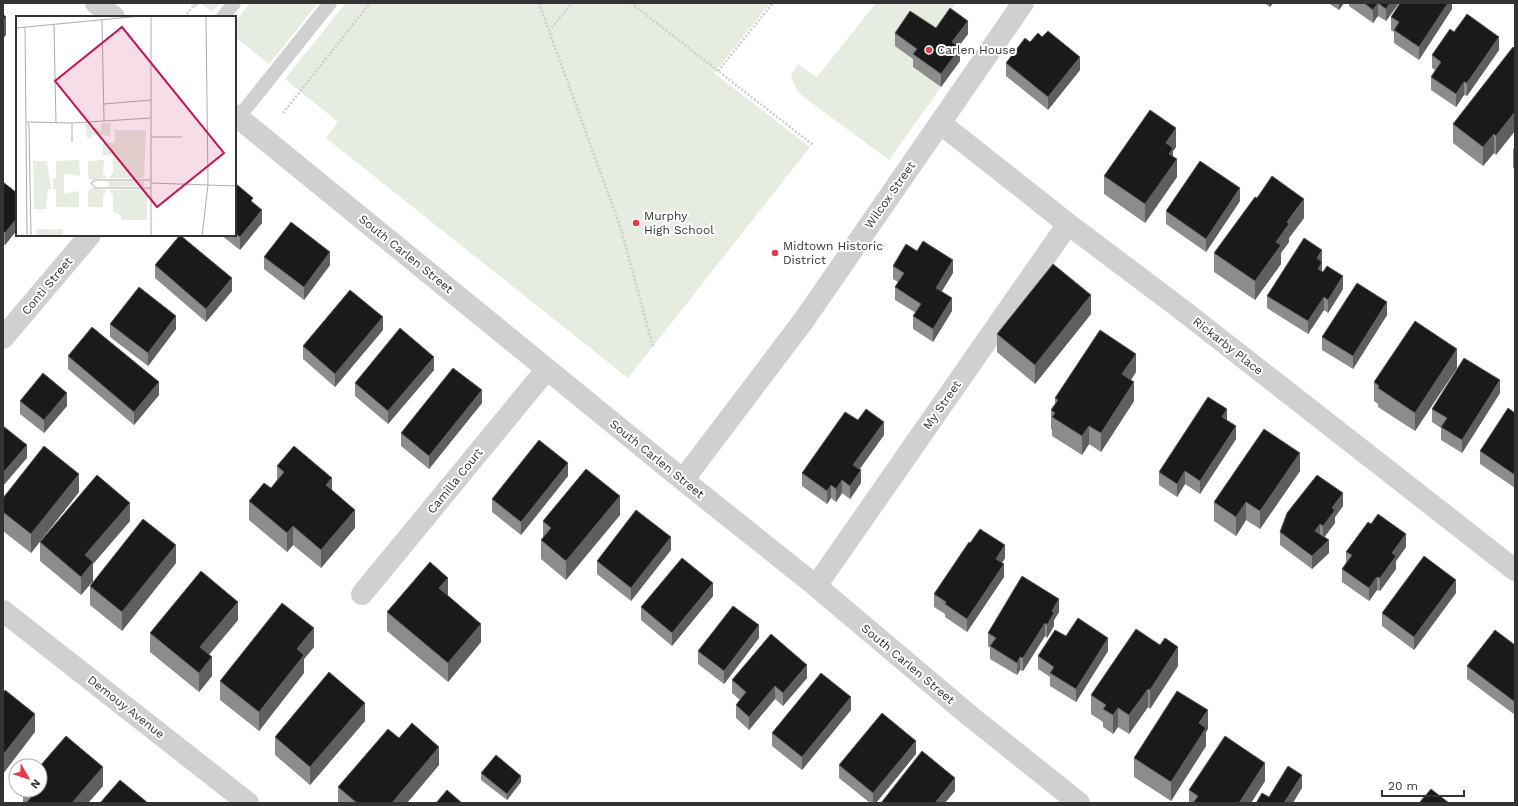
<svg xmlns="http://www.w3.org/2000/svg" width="1518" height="806" font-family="'Work Sans',sans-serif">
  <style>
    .green { fill: #e6ecdf }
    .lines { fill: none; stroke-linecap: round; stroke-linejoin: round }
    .path { stroke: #cdcdcd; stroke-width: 2.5; stroke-dasharray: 2 2; stroke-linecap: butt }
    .lane { stroke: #d0d0d0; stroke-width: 14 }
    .street { stroke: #d0d0d0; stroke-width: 22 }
    .wall { fill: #8c8c8c }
    .shaded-wall { fill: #5f5f5f }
    .building { fill: #1a1a1a; stroke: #5f5f5f }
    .poi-dot { fill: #e63946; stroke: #fff; stroke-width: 1.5 }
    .labels { text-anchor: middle; stroke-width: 4; stroke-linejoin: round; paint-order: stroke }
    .poi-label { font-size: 12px; fill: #333; stroke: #fff; text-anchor: start }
    .street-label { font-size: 12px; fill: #333; stroke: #fff }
    .inset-road { fill: none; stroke: #adadad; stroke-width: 1 }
    .view { fill: #c2185b; fill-opacity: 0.15; stroke: #c2185b; stroke-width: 2 }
    .inset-edge { fill: none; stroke: #333; stroke-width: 2 }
  </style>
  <rect width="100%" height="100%" fill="#fff"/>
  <path class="green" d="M189,3H220L212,12L201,3L196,8Z
    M250,3H318L269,64L235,37V22Z
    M346,3H770L714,73L810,147L628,378L326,138L338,122L285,79Z
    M876,3H956L930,37L917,62L941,87L889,160L805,98L798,92L791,77L797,64L817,77Z"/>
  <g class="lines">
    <path class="path" d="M539,3L621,229L653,347
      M631,3L813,145
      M184,17L196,3
      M549,31L572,3
      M718,71L773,3
      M283,113L370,3"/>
    <path class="lane" d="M223,17L234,3
      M238,118L330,3"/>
    <path class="street" d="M96,3L114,17
      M235,115L683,480L816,586L970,716L1079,803
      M940,123L1068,224L1181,309L1515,570
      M3,338L90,235
      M683,480L804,320L1023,3
      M816,586L1068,224
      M362,594L547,369
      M3,611L248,803"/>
  </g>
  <path class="wall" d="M1264,3H1273L1270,7Z
    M1328,3H1344L1339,10Z
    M1349,3H1399L1386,21L1378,16L1373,23L1349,6Z
    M1448,3H1452V9L1419,60L1394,43V32L1391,30V17Z
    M936,28L968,34L958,47L960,61L941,87L913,67V59L895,46V33Z
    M1454,32L1499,50L1469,93L1467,96L1464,95L1456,107L1431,90V77L1435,70L1432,68V55Z
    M1030,42L1080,70L1048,110L1006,76V63Z
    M1513,47L1496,155L1494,153L1483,166L1453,143V124Z
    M1176,147L1173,151V156L1177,177L1145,223L1104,194V176Z
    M1515,147V169L1513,168V149Z
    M3,182L17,193V230L5,245L3,244Z
    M235,183L253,203L262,223L240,250L221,235H235Z
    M1240,201L1206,252L1166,224V211Z
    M1304,218L1289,238V242L1281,253V264L1255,300L1214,272V253Z
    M1322,250V271L1343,289L1328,313L1324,310L1308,334L1267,308V296Z
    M264,257L330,265L304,300L264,269Z
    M155,265L232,291L206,322L155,278Z
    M893,266L953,273L941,292L952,311L933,342L913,329V316L916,313L895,300V287L898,282L893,279Z
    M1091,314L1035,384L997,352V334Z
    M1387,315L1353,369L1322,350V337Z
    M110,324L176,329L148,366L110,337Z
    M383,330L335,387L303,359V346Z
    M68,356L159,395L134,425L68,369Z
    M1457,368L1415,431L1378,407V404L1374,401V382Z
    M434,370L388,424L355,396V383Z
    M1136,372L1131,380L1134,401L1101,452L1089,444L1082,455L1052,436V430L1051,429V410L1055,404V398Z
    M1500,393L1462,453L1441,440V428L1432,422V409Z
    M20,401L67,406L44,433L20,414Z
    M482,403L429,469L401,446V433Z
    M1515,413V488L1480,464V451Z
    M858,420L884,435L860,469L861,483L850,499L842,493L836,502L831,498L827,504L802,486V473Z
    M1227,421L1236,439L1200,494L1185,484L1177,497L1159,485V472Z
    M277,466L332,490L355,528L321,568L293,545L287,552L249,520V501L271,488L277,480Z
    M1300,471L1260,529L1246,520L1236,536L1214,521V502Z
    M568,476L521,535L492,512V499Z
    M79,492L31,553L3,531V498Z
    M1343,506L1335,517V523L1324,537L1329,553L1312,569L1280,545V532Z
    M620,515L566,580L541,559V540L543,538V521Z
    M130,521L93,564V581L81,595L40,561V542Z
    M970,543L1005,558L1002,563L1004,577L967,632L945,617V614L934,607V594Z
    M1406,547L1396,561V569L1380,591L1377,590L1369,601L1342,582V569L1346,563V552Z
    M671,550L631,601L597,574V561Z
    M176,563L122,631L90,605V586Z
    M1456,593L1414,650L1382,626V613Z
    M448,596L481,642L448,682L387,631V612Z
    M713,596L672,646L641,620V607Z
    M1059,612L1054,620V626L1047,638L1045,636L1023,671L1020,670L1017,675L990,659V648L988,646V633Z
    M238,620L209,655L212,676L199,692L150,652V633Z
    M1066,636L1108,651L1076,702L1050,686V677L1038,669V656Z
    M759,638L724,684L698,664V651Z
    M1515,645V715L1467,679V666Z
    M314,647L304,659V673L259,731L220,700V681Z
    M1178,666L1150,709L1148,707L1129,734L1118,727L1113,734L1103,727V722L1091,714V695Z
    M807,678L783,706L775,699L749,730L736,718V705L740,700L732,693V680Z
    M851,710L802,770L772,746V733Z
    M365,721L310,785L275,755V737Z
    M1208,729L1206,732V746L1171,801L1134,777V758Z
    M399,738L439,765L407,803H338V787Z
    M916,754L876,803H870L839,778V765Z
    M481,773L521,782L507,800L481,780Z
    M1265,781L1251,803H1189V790Z
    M103,786L88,803H23V790H40Z"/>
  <path class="shaded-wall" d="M1270,3H1273L1270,7Z
    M1339,3H1344L1339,10Z
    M1378,3V16L1373,23V10Z
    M1390,3H1399L1386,21V9Z
    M1448,3H1452V9L1419,60V47Z
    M6,17V35L3,39V21Z
    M968,21V34L952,55V42Z
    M1499,37V50L1467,96V83Z
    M960,48V61L941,87V74Z
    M1080,57V70L1048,110V97Z
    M1464,82V95L1456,107V94Z
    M1515,112V131L1496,155V136Z
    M1176,128V147L1173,151V164L1177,159V177L1145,223V204L1166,143Z
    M1494,134V153L1483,166V147Z
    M1240,188V201L1206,252V239Z
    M1304,199V218L1289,238V242L1281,253V264L1255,300V281L1287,222Z
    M262,210V223L240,250V237Z
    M17,218V230L5,245V233Z
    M1322,250V275L1318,281L1317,258Z
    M330,252V265L304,300V287Z
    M953,260V273L936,301V288Z
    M1343,276V289L1328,313V300Z
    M232,278V291L206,322V309Z
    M1091,295V314L1035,384V365Z
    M1324,297V310L1308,334V321Z
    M952,298V311L933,342V329Z
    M1387,302V315L1353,369V356Z
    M176,316V329L148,366V353Z
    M383,317V330L335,387V374Z
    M1457,349V368L1415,431V413Z
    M1136,354V372L1122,393V374Z
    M434,357V370L388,424V411Z
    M1500,380V393L1462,453V440Z
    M159,382V395L134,425V412Z
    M1134,382V401L1101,452V433Z
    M482,390V403L429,469V456Z
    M67,393V406L44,433V420Z
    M1227,409V422L1222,417Z
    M884,422V435L853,478V465Z
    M1089,426V444L1082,455V436Z
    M1236,426V439L1200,494V481Z
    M27,445V458L3,486V473Z
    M1300,453V471L1260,529V511Z
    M568,463V476L521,535V522Z
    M861,470V483L850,499V486Z
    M1185,471V484L1177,497V484Z
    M79,474V492L31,553V534Z
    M332,478V497L326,485Z
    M842,480V493L836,502V489Z
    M831,485V498L827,504V491Z
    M1343,493V506L1335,517V523L1323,539V526L1332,508Z
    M620,496V515L566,580V561Z
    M1246,502V520L1236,536V517Z
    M130,503V521L93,564V581L81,595V577L85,555Z
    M355,510V528L321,568V550Z
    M1320,524V537L1315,531Z
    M293,526V545L287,552V533Z
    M1406,534V547L1396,561V569L1380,591V578L1392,553Z
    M671,537V550L631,601V588Z
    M1329,540V553L1312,569V556Z
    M176,545V563L122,631V612Z
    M1005,545V558L996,572V559Z
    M1004,564V577L967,632V619Z
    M1377,577V590L1369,601V588Z
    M448,578V596L439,588Z
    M1456,580V593L1414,650V637Z
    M713,583V596L672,646V633Z
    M1059,599V612L1054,620V626L1047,638V625L1052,611Z
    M238,602V620L200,665V647Z
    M1045,623V636L1023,671V658Z
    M481,624V642L448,682V663Z
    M759,625V638L724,684V671Z
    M314,628V647L304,659V673L259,731V712L297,649Z
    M1108,638V651L1076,702V689Z
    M1178,647V666L1150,709V690Z
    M212,657V676L199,692V673Z
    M1020,657V670L1017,675V663Z
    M807,665V678L783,706V693Z
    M775,686V699L749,730V717Z
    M1148,689V707L1129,734V715Z
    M851,697V710L802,770V757Z
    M365,703V721L310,785V767Z
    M1118,708V727L1113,734V715Z
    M1208,710V729L1206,732V746L1171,801V782L1199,723Z
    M35,714V732L3,774V755Z
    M916,741V754L876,803H873V793Z
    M439,747V765L407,803H392Z
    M1265,763V781L1251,803H1239Z
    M103,767V786L88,803H72Z
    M1302,775V788L1293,803H1284Z
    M521,776V782L507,800V794Z
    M955,778V791L945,803H935Z"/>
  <path class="building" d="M1364,3H1390L1386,9L1378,3L1373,10Z
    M1400,3H1448L1419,47L1394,30L1399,22L1391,17Z
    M950,8L968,21L952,42L960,48L941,74L913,54L917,49L895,33L910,11L936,28Z
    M3,14L6,17L3,21Z
    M1467,14L1499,37L1469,80L1467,83L1464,82L1456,94L1431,77L1441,62L1432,55L1450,29L1454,32Z
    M1048,31L1080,57L1048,97L1006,63L1025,38L1030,42L1038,33L1042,37Z
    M1513,47L1515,49V112L1496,136L1494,134L1483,147L1453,124Z
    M1150,110L1176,128L1166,143L1173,148L1169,154L1177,159L1145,204L1104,176Z
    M1200,161L1240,188L1206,239L1166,211Z
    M1272,176L1304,199L1287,222L1289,224L1276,242L1281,245L1255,281L1214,253L1255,197L1257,198Z
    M3,182L17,193V218L5,233L3,231Z
    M235,183L253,198L251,201L262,210L240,237L235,233Z
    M291,222L330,252L304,287L264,257Z
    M180,235L232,278L206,309L155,265Z
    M1304,238L1322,250L1317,258L1322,262L1318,269L1323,272L1327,266L1343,276L1328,300L1324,297L1308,321L1267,296Z
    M923,241L953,260L936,288L952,298L933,329L913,316L921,304L895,287L904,273L893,266L906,244L917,251Z
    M1053,264L1091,295L1035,365L997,334Z
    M1357,283L1387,302L1353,356L1322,337Z
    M139,287L176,316L148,353L110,324Z
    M350,290L383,317L335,374L303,346Z
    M1415,321L1457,349L1415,413L1378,388L1379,386L1374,382Z
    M92,327L159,382L134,412L68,356Z
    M400,328L434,357L388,411L355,383Z
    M1100,330L1136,354L1122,374L1134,382L1101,433L1089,426L1082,436L1052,417L1055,413L1051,410L1058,400L1055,398Z
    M1464,358L1500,380L1462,440L1441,427L1447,418L1432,409Z
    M453,368L482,390L429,456L401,433Z
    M43,373L67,393L44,420L20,401Z
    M1208,397L1227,409L1222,417L1236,426L1200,481L1185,471L1177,484L1159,472Z
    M1508,408L1515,413V475L1480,451Z
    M866,409L884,422L853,465L861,470L850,486L842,480L836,489L831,485L827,491L802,473L845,412L858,420Z
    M3,426L27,445L3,473Z
    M1264,429L1300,453L1260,511L1246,502L1236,517L1214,502Z
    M539,440L568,463L521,522L492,499Z
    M44,446L79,474L31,534L3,512V498Z
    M294,446L332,478L326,485L355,510L321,550L293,526L287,533L249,501L264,483L271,488L284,472L277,466Z
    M586,469L620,496L566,561L541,540L551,528L543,521Z
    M97,475L130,503L85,555L93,562L81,577L40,542Z
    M1317,475L1343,493L1332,508L1335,510L1323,526L1320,524L1315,531L1329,540L1312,556L1280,532L1287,513Z
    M636,510L671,537L631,588L597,561Z
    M1378,514L1406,534L1392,553L1396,556L1380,578L1377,577L1369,588L1342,569L1352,555L1346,552L1368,522L1371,524Z
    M143,519L176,545L122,612L90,586Z
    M980,529L1005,545L996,559L1004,564L967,619L945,604L946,602L934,594L969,542L970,543Z
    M1424,556L1456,580L1414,637L1382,613Z
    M682,558L713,583L672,633L641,607Z
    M430,562L448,578L439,588L481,624L448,663L387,612Z
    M201,571L238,602L200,647L212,657L199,673L150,633Z
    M1022,576L1059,599L1052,611L1054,613L1047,625L1045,623L1023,658L1020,657L1017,663L990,646L996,638L988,633Z
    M282,603L314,628L297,649L304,655L259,712L220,681Z
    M733,606L759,625L724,671L698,651Z
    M1078,618L1108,638L1076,689L1050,673L1054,667L1038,656L1055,630L1066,636Z
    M1136,629L1160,645L1165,638L1178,647L1150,690L1148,689L1129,715L1118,708L1113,715L1103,709L1106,705L1091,695Z
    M1495,630L1515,645V702L1467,666Z
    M771,634L807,665L783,693L775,686L749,717L736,705L746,692L732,680Z
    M329,672L365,703L310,767L275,737Z
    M821,673L851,697L802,757L772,733Z
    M5,690L35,714L3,755V693Z
    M1177,691L1208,710L1199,723L1206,728L1171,782L1134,758Z
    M882,713L916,741L873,793L839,765Z
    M412,723L439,747L392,803H357L338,787L388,729L399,738Z
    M66,736L103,767L72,803H26L33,795L27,790H40V766Z
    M1225,736L1265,763L1239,803H1193L1198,796L1189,790Z
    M922,751L955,778L935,803H881Z
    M496,755L521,776L507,794L481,773Z
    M1288,766L1302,775L1284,803H1256L1262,793L1269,797Z
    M120,780L148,803H100Z
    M1431,789L1449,803H1419Z
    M447,790L462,803H436Z"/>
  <g class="poi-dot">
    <circle cx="929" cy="50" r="4"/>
    <circle cx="636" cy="223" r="4"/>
    <circle cx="775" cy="253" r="4"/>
  </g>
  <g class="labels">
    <g class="poi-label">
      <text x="937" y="54">Carlen House</text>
      <text x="644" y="220">Murphy<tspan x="644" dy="14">High School</tspan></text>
      <text x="783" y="250">Midtown Historic<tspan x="783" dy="14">District</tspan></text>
    </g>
    <g class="street-label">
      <text transform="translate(890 195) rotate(-55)" y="4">Wilcox Street</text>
      <text transform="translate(406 254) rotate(39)" y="4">South Carlen Street</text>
      <text transform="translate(47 286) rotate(-50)" y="4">Conti Street</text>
      <text transform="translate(1228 346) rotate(38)" y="4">Rickarby Place</text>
      <text transform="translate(942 405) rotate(-55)" y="4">My Street</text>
      <text transform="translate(657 459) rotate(39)" y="4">South Carlen Street</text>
      <text transform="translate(455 481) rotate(-51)" y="4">Camilla Court</text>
      <text transform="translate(908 664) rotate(40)" y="4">South Carlen Street</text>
      <text transform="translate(126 707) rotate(38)" y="4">Demouy Avenue</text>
    </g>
  </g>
  <g transform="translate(16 16)">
    <rect width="220" height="220" fill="#fff"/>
    <path d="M85,107H95L94,120L75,118V122H71L69,108H74V112H82V114H85ZM99,114H130L128,162H93L97,156V139H87V127H99ZM63,144L64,160L48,158V178L63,175V191H40V173H37V163H40V145ZM88,144L87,158L91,162L75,164L72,159V145ZM17,145H31L35,173H32L30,193H18ZM93,165H128V170L93,171ZM75,172L91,174L87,179V191H72V176ZM128,173L131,180V204H105V199L97,196V179L93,174ZM20,213H47V220H20Z" fill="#e6ecdf"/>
    <path class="inset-road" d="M86,4L88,105M38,9L40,107M9,11L11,220M0,12L125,0M88,88L135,84M11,106L56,107L135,102M11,106L13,109L15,220M56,107V126M135,121H166M135,167L220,170M135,172H79L75,167L79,164H135M135,220V0M186,220L192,169L190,0"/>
    <path class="view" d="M106,11L208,137L141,191L39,65Z"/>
    <rect width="220" height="220" class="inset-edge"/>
  </g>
  <rect width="1518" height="806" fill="none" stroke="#333333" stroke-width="8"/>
  <g transform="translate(28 778) rotate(129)"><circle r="19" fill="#ffffff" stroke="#adadad"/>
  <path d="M0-3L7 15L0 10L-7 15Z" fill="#e63946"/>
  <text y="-6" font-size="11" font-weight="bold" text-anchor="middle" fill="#333333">N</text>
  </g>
  <path d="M1382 790v6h82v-6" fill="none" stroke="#333333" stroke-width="2"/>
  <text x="1388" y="790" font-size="12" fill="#333333" stroke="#ffffff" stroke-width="3" paint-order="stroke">20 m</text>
</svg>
